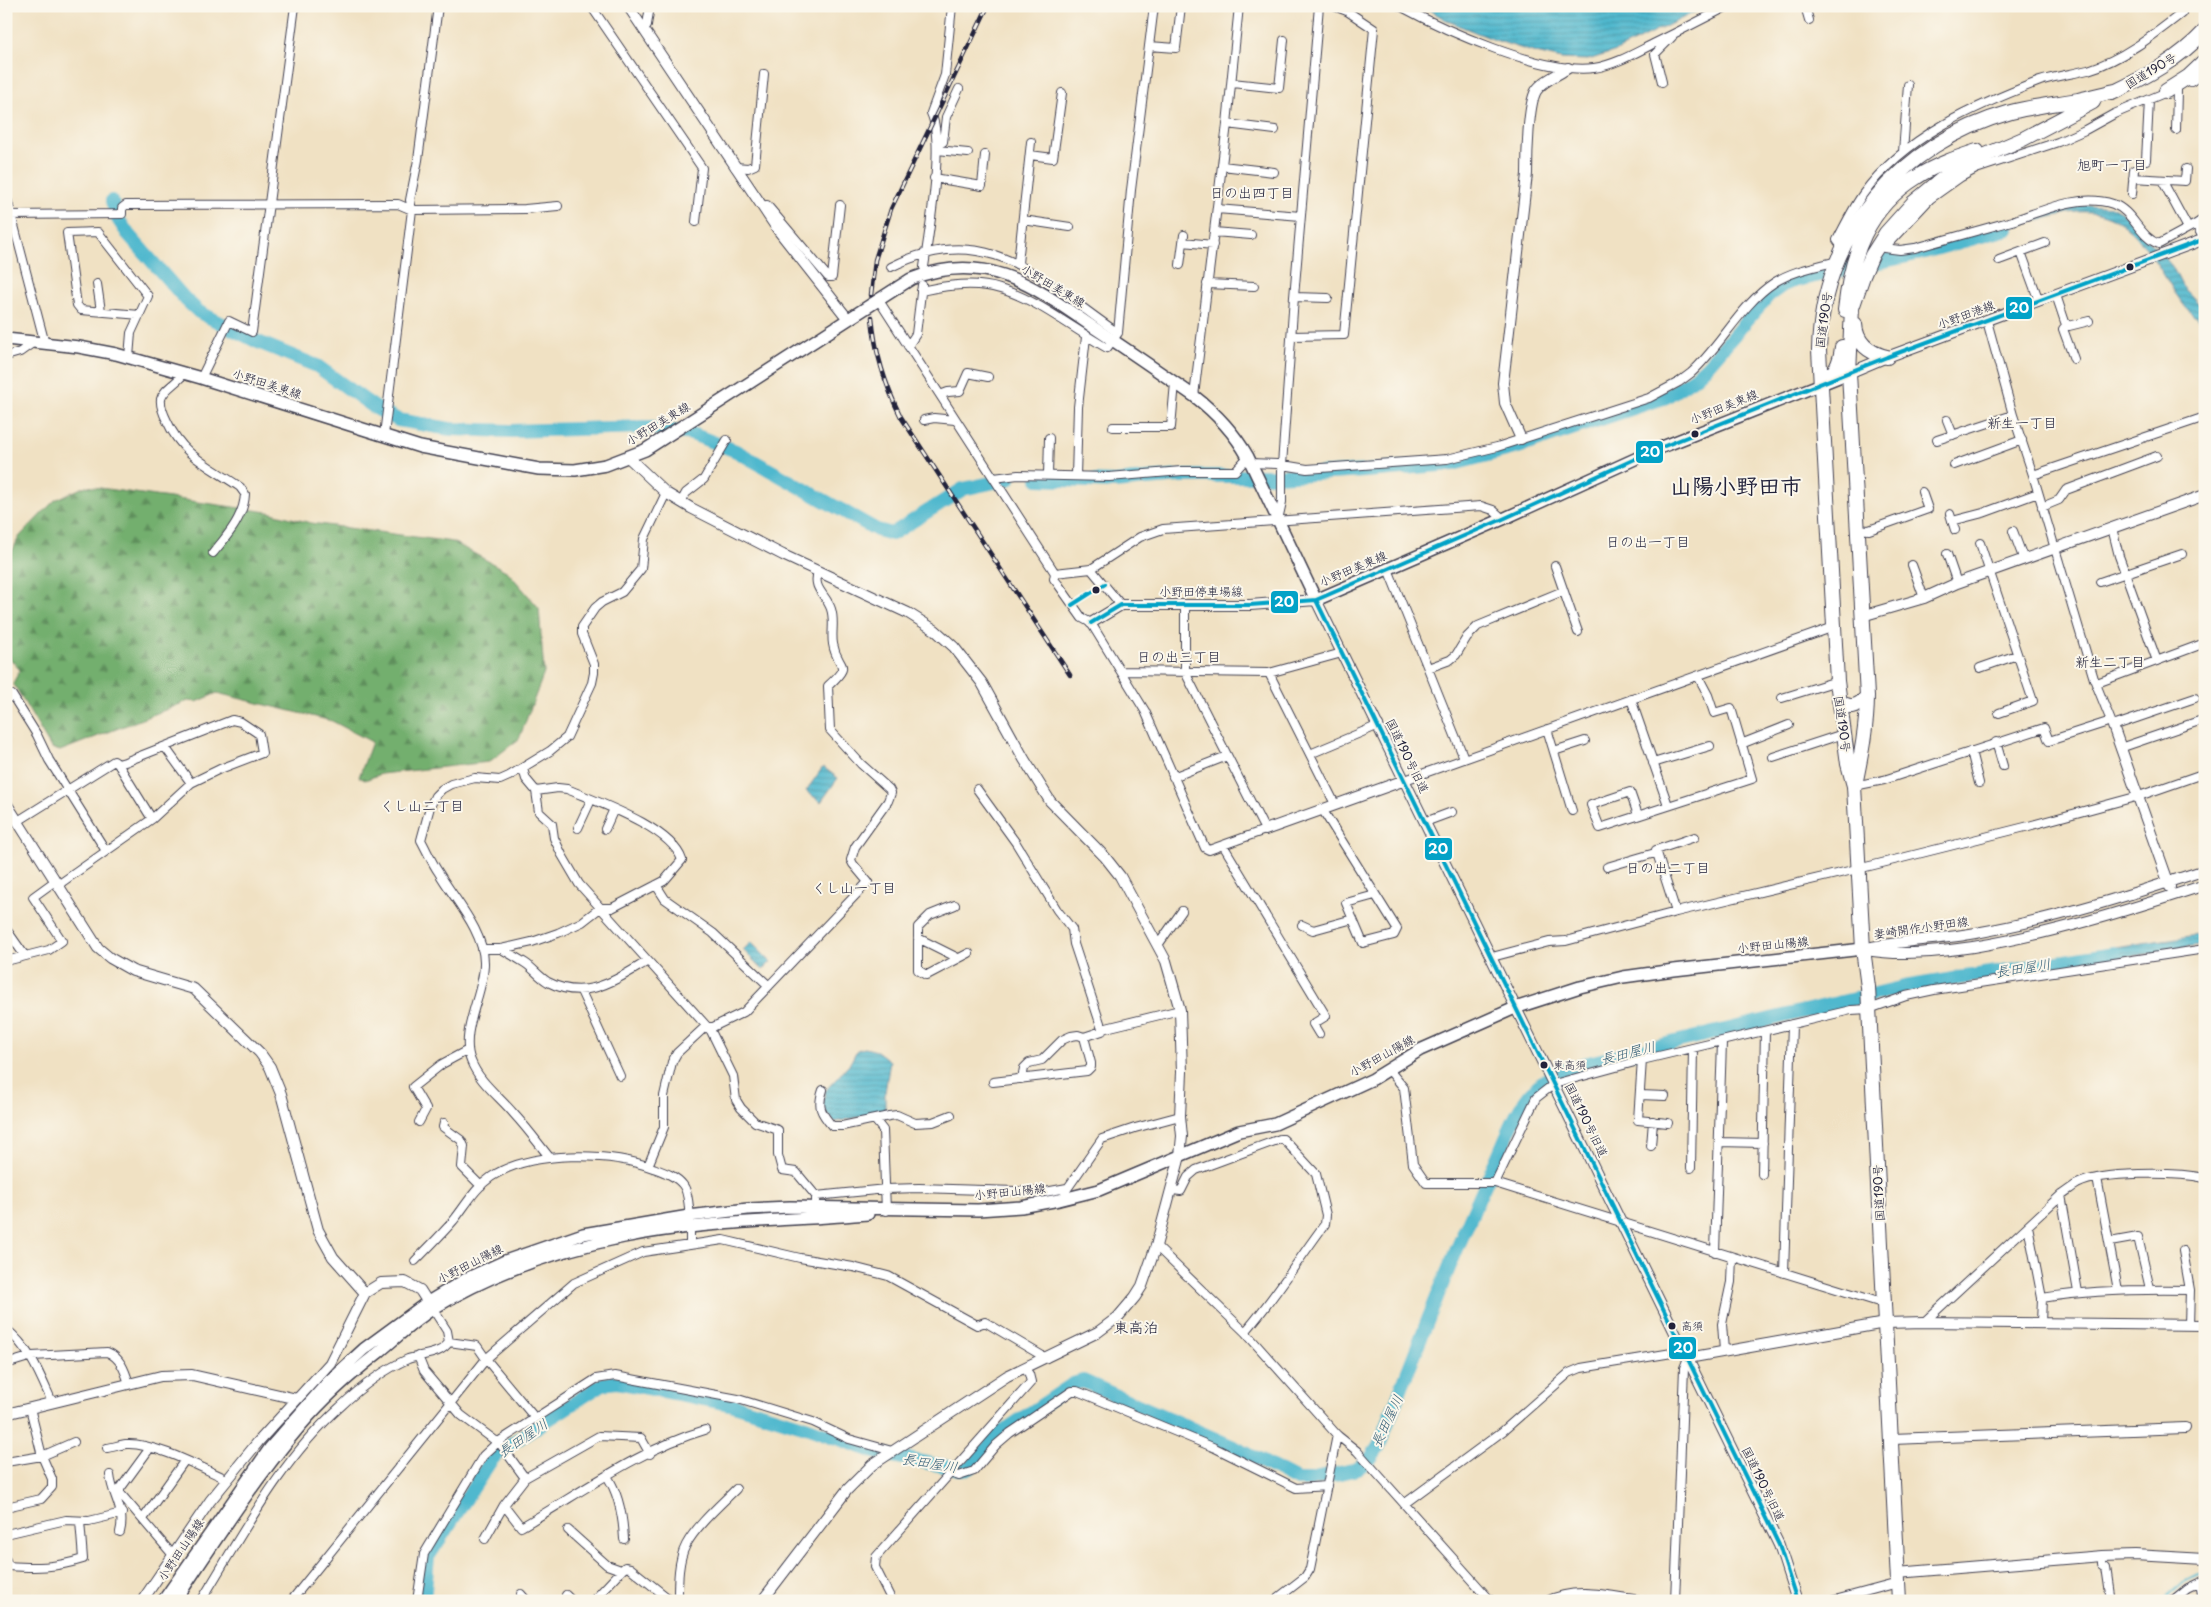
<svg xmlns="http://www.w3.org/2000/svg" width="2211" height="1607" font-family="'Playpen Sans','Klee One',sans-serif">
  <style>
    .forest { fill: url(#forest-firs); stroke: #4a6854 }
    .water { fill: url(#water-rules); stroke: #396d84 }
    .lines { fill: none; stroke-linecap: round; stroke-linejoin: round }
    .stream { stroke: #50b8ce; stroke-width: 2.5 }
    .river { stroke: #50b8ce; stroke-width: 14 }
    .street-casing { stroke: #413f4f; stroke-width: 10 }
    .secondary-casing { stroke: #413f4f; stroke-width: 12 }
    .primary-casing { stroke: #413f4f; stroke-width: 14 }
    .highway-casing { stroke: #413f4f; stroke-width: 16 }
    .street { stroke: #fff; stroke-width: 8 }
    .secondary { stroke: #fff; stroke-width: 10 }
    .primary { stroke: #fff; stroke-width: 11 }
    .highway { stroke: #fff; stroke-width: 14 }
    .rail-casing { stroke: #22223b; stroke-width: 4.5 }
    .rail { stroke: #fbf7ec; stroke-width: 2.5; stroke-dasharray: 8; stroke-linecap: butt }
    .bus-1-casing { stroke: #fbf7ec; stroke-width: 8 }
    .bus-1 { stroke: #02a2c7; stroke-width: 4 }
    .bus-dot { fill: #22223b; stroke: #fbf7ec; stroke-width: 2 }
    .labels { text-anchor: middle; stroke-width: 4; stroke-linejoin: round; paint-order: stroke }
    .bus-label { font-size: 11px; fill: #22223b; stroke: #fbf7ec; text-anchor: start }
    .street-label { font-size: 12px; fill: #22223b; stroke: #fbf7ec }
    .neighbourhood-label { font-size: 14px; fill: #22223b; stroke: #fbf7ec }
    .water-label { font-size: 14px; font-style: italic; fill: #345e76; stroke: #fbf7ec }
    .quarter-label { font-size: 15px; fill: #22223b; stroke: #fbf7ec }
    .town-label { font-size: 22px; font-weight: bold; fill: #22223b; stroke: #fbf7ec }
    .line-badge { stroke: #fbf7ec; stroke-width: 2 }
    .badge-label { font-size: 14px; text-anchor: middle; font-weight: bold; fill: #fff }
  </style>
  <defs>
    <pattern id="forest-firs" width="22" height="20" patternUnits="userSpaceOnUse" patternTransform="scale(1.25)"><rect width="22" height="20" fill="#73af6e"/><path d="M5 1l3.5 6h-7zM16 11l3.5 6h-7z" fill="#5e8e5c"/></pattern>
    <pattern id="water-rules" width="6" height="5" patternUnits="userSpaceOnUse" patternTransform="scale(1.25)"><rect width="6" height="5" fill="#50b8ce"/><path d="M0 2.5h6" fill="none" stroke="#4295a8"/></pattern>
  </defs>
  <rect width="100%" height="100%" fill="#fbf7ec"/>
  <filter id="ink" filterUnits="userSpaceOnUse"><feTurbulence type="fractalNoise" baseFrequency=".02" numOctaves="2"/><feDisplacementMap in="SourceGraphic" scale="10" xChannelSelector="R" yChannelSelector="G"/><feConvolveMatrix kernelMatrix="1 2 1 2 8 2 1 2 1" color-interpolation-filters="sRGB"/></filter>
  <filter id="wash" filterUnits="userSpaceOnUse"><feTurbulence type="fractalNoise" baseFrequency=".0096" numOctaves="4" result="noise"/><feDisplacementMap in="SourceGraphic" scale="20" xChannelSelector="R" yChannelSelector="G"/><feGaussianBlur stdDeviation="1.12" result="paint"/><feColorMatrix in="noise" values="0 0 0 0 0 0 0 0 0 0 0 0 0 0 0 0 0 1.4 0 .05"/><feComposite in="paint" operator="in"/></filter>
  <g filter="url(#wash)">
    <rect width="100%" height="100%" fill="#f0e1c3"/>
    <path class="forest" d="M86,486L268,512L311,523L453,542L508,572L539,608L544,673L519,739L489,762L381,774L365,780L359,777L372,742L332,721L217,693L197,702L188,701L60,751L51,748L13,683L20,670L6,654V564L19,537L55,500Z"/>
    <path class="water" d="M1422,6H1707L1616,51L1588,60L1562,59L1536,53L1495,40L1450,22Z
      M2088,205L2113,207L2122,212L2172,266L2182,286L2205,310V326C2198,319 2189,312 2183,304C2152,262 2133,202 2069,213C2043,218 2017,227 1991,233L2071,206Z
      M823,767L838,778L821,802L806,791Z
      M2205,934V945L2097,962L2094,950Z
      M751,942L771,962L763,970L743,950Z
      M865,1048L877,1051L890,1061L885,1092V1112L834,1122L823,1108L825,1091L849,1065L857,1050Z"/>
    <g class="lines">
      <path class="stream" d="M2163,1601L2185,1582L2205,1572"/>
      <path class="river" d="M112,201L118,219L128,234L185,299L199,312L258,342L317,366L374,407L398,420L450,429L510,431L645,427L692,434L736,451L877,530L892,534L963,489L1009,479
        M1038,479L1114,482L1180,476H1275L1366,471L1453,464L1518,447L1666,397L1693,379L1706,367L1769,295L1783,285L1797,280L1917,254L2007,229
        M424,1601L428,1557L492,1459L503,1449L603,1384L616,1382L734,1405L803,1426L881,1454L959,1469L970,1468L999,1434L1073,1384L1083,1381L1238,1449L1297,1480H1310L1357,1469L1370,1459L1379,1446C1415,1352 1451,1258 1493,1167C1505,1142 1515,1110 1534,1090C1546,1076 1564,1071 1580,1065L1904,987L2114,953"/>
    </g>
  </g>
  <g filter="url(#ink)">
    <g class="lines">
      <g class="street-casing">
        <path id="street" d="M591,6L702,168L696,222
          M1400,6C1444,30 1544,75 1594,68C1615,65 1635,53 1653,44C1678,32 1703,19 1728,6
          M1805,6L1809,20
          M643,30L647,25L650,6
          M1149,46L1176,48L1181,6
          M1662,82L1655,54L1672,37
          M2191,82L2205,72
          M1232,83L1279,88L1284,40
          M1227,124L1275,130
          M2176,130L2177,90
          M937,145L943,142L946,117L959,89
          M937,150L968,153
          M1903,152L1908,85
          M1030,155L1053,158L1062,93
          M2146,160L2149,100
          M1222,166L1274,172
          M735,167L748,168L755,165L764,74
          M934,178L982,186L985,155
          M2133,178L2185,181L2186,169
          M2162,180L2188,228
          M2132,194L2134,170
          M6,195L45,344
          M762,206L767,205L828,277H832L840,205
          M1217,209L1301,216
          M6,215L122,214V208L126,205L398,204L412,210L525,209L558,206
          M1023,220L1070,227
          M1214,232L1251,235
          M2204,240L2196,224L2205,218
          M1183,242L1213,245
          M1881,247L1884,248L1930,199L1961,177L1976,169L2058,142L2085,130L2114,114L2169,91
          M1843,248L1837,240C1845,225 1853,208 1863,194C1905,136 1975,106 2040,81C2056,76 2072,74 2088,70C2122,60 2155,34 2182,13L2183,6
          M1884,248L1900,250L1915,248C1948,239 1980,230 2012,221C2043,211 2079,193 2113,204C2133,211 2139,237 2159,244L2196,224
          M2021,252L2039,301
          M1999,260L2045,243
          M1018,263L1031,142
          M1180,265L1184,235
          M891,267C989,217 1044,283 1118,333
          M924,267C929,231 945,143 931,113L945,75L952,6
          M97,284L101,311
          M1207,284L1254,286
          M921,291C947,285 975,281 1000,289C1037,299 1073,329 1107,348L1118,333L1131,190L1154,6
          M2056,295L2065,322L2069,326L2089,321
          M1294,297L1328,298
          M878,299L1055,573L1054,579L1058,584L1082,618L1091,623L1145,711L1205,848L1209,850L1265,830L1185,672V605
          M1987,321L2013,415L2033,475L2094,679L2113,726L2195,698
          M2067,324L2063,329L2074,359
          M1292,336L1344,335L1374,29L1347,11L1334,6
          M908,346L916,334L922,285
          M6,356L20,352L34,342
          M129,357L131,333L148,296L98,232L67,233L77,305L81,310L140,315
          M184,373C179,382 163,389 161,399C160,406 164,415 167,421C183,457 210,466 240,487L245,494C244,517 227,536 213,553
          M201,378L229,321L252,332L295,6
          M940,395L948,392L960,391L968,373L988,377
          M1194,396L1227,124L1239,6
          M924,420L934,418L955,420
          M1947,420L1953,435
          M1113,427H1171L1175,383
          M384,435L412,210L410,200L418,160L438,6
          M1937,440L2013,415
          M1250,463L1277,464L1307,469L1447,459L1497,447L1649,398L1679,382L1691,373C1721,346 1741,304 1775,282C1794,270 1816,267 1837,261
          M1954,465L2022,440
          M1048,475L1049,438
          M2033,475L2205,417
          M1076,476L1078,407L1086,337
          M994,478L1018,475L1109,477L1182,471H1235L1248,457
          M681,502L686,493L704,479L727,440
          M2042,507L2059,500L2066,490L2157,456
          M1950,514L1955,530
          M1278,520L1282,502V465L1294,297L1319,6
          M1952,521L1983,513L2038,493
          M2112,528L2119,556L2157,661
          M1857,529L1869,530L1928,509L1922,492
          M2013,531L2024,560
          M1980,543L2033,701L1999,713
          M1947,554L1957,583
          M1912,565L1924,598
          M1555,566L1578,632
          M1091,569L1121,605
          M1388,569L1464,758
          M1055,573L1091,569L1140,537L1163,529L1481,506L1493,510L1503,519
          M2100,582L2182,554
          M1428,668L1450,660L1456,655L1467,637L1478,626L1563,591
          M1980,668L2017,655
          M1122,671L1269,673L1342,653
          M1269,673L1335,804
          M2097,683L2205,643
          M1782,698L1837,681
          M6,699L12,695L37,735L49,760L106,851
          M1631,699L1668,805
          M1547,729L1572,811
          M1996,742L2003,766
          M1741,744L1789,725
          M165,747L191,783
          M2120,748L2205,719
          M1554,751L1585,741
          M1971,751L1979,783
          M1310,754L1379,725
          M1773,757L1843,734
          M1653,763L1710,746
          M118,764L152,819
          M523,769L526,779L536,791L539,812L552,824L554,838L562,855L579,884L711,1031L733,1076L736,1100L741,1108L755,1122L778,1130V1155L782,1170L796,1172L816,1196V1207
          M1173,777L1227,756
          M1405,780L1834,627
          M1854,786L1884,780L2044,728L2049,741L2111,721
          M977,789L1016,843L1057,910L1072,929L1074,944L1102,1029L1180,1010
          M1322,809L1397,929L1394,935L1363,943L1346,903L1375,895
          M1638,815L1630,792L1591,805L1600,828L1752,779L1731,708L1714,713L1708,695L1698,676
          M18,821L114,761L118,764L125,762L232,720L241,722L259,734L262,753L220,769L191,783L152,819L58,885
          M1425,822L1452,812
          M578,828L591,800
          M605,829L614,809
          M1223,845L1326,1016L1313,1024L1319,1034
          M1607,867L1655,853L1656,850
          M656,885L665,899L713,933L769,986
          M955,905L930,915L918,927V970L926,975L929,974L969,953
          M1676,912L1656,850L1695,837
          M1302,925L1313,930L1353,919
          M6,929L25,956
          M918,938L958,958
          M1158,945L1182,911
          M482,949H501L532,942L558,933L582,922L600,908H612L664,881L682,860C671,827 597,802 567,789L558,788L536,791
          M501,949C509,953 517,958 525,963C533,968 539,977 548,982C586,1002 615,980 648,961
          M1492,957L1549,942L1566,941L1676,912L1874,865L2025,827L2139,796L2205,773
          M6,961L49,950L62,941L33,897L55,881
          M581,991L620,1076
          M1642,1060L1638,1120L1668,1123
          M1389,1070L1404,1088L1413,1164L1426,1183H1495L1885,1304
          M1022,1079L1024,1068L1029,1063L1042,1060L1062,1040L1071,1036L1078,1035L1084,1037L1102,1031
          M993,1082L1087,1071L1091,1067V1063L1084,1037
          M823,1090C817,1107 821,1113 832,1126H842L889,1116L897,1115L915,1123L933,1122L951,1115
          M1640,1095L1665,1096
          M875,1120L883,1130L886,1211
          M419,1122L426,1109L413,1087L442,1064L468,1050
          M444,1123L443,1127L461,1140L464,1146L462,1167L481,1186
          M1719,1142L1763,1143
          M1651,1146L1653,1121
          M550,1158C538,1143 527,1128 514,1114C500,1097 479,1082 471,1061C459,1032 484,994 484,964C485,932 454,899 439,873C432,863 427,851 421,840L430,807L435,796L442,789L451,784L475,778L500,780L509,776L550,751L567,737L592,683L594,673V664L582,634V627L595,608L602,602L622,592L641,569L644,539L666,493
          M648,1166L664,1127V1096L672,1062L677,1053L705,1027H713L744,1012L868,882L853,864L851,860L855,847L888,801L891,793L889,789L861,764L830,730L828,686C854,662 837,669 833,644C831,632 835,621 831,609C826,594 812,589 818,572
          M1691,1168L1693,1048
          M1762,1174L1765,1031
          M2097,1178L2118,1290
          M1495,1183L1536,1098L1554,1084L1642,1060L1851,1010L1869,1009L1906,996L1934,990L2205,949
          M1172,1190L1181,1191L1188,1177L1196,1170L1280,1139H1283L1290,1146L1316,1174L1326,1215L1325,1224C1298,1260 1274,1299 1245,1332
          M1065,1192L1102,1139L1135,1128L1180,1116
          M2061,1195L2078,1292
          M816,1196L886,1189L919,1188L1045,1192L1067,1188
          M2028,1226L2042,1298L2041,1323
          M2110,1242L2138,1237L2150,1289
          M1156,1246L1245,1332L1337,1435L1357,1451L1491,1601
          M2183,1251L2190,1290L2189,1325
          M1715,1252L1722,1042
          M415,1261C428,1248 442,1234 454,1220C466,1205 475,1188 491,1177C531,1150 610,1152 653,1168C664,1172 676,1176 683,1185C691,1195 690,1231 690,1244
          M1784,1273L1792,1024
          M2042,1298C2091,1290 2140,1289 2190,1290
          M1924,1322L2061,1195C2067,1191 2072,1187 2077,1184C2103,1171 2176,1172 2205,1178
          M6,1329C30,1348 40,1375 52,1402
          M449,1342L477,1346L486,1359L535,1418
          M1724,1351L1722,1324L1731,1282L1732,1257
          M418,1356L424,1371L461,1415L501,1445L525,1478L504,1505L521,1527C579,1494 640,1449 705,1430
          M6,1364L32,1356L107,1352C120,1357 125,1370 129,1384
          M107,1448C113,1447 120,1445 126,1444C153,1442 202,1468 227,1479
          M150,1448L120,1489V1493L172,1554
          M6,1462L42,1456L74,1442
          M950,1473L959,1476L974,1471L996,1445L1010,1433L1072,1391H1077L1215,1448L1296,1488L1327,1486
          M110,1475C112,1496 126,1510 120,1532
          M607,1476C619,1494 623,1518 624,1539
          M525,1478L599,1436L641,1438L650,1454
          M1404,1504L1503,1431L1569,1373L1581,1368L1684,1351
          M6,1507L41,1499L52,1487V1479L42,1456L30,1408
          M143,1519L185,1460
          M568,1530L607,1565L621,1570
          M6,1534L66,1520L89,1521L122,1513
          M485,1539L504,1505
          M2102,1556V1564L2106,1567L2111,1601
          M6,1560L8,1566C37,1568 54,1568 83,1559L80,1521
          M2200,1582L2203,1601
          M521,1594L527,1601
          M566,1595L572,1601
          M201,1601C243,1533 281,1460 340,1407C360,1388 383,1370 408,1359C422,1354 441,1355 449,1342L447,1331L433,1309
          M291,1601L486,1359L574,1283L643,1252L723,1240L800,1258L853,1267L888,1276L977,1325L985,1322L1046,1358
          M417,1601L424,1554L483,1456L498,1442L596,1379L615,1376L738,1399L813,1422L849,1439L892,1451
          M593,1601L625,1567L630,1568L669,1599H678
          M673,1601L678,1599C678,1582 678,1560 686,1545C696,1526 721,1504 736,1489
          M892,1601L875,1567L876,1557L1031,1382L1029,1374L1024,1368
          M1274,1601L1305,1577L1310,1569L1337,1435
          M1547,1601C1577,1585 1614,1597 1646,1601
          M1675,1601L1684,1368L1688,1358
          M1831,1601L1898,1583
          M2172,1601L2188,1588L2205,1580"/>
      </g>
      <g class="secondary-casing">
        <path id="secondary" d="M628,6L778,230L848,319
          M1849,373L1887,357L2205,239
          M1521,439L1505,403L1503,383L1527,174C1527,156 1528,105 1536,91C1542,81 1558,75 1568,68
          M628,457L666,493L691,508L783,555L908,613L935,630L954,647L982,683L1024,759L1050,801L1105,857L1120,876L1166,961L1180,1010L1182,1072L1180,1116L1182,1136L1180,1156L1156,1246L1142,1286L1135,1297L1118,1317L1098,1332L1007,1376L872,1465L847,1490L762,1601
          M1862,616L1924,598L1957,583L2205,495
          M1091,623L1121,605H1250L1316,600L1779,1545L1797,1601
          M2113,726L2170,887
          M6,803L98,948L110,958L133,971L194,989L260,1053L270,1067L281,1094L318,1230L333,1257L365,1293
          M1265,830L1405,780
          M1863,949C1900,940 1939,940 1976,933C2055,919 2130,895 2205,870
          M1866,950C1901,956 1938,952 1973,947C2052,934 2128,910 2205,885
          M1688,1358L1885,1323L1924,1322L2205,1325
          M6,1414L161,1376L192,1375L297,1399
          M1892,1439L2185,1428
          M1897,1573L2102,1556L2135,1555L2205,1559
          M142,1601L210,1501L258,1442L330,1363L365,1293L381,1283L405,1282L420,1290L432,1309"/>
      </g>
      <g class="primary-casing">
        <path id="primary" d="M6,339L79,347L116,354L201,378L420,447L517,465L539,469L575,470L606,465L645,450L911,279C988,249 1036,288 1096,329C1129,351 1161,373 1194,396C1216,413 1234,432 1248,457L1316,600L1503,519L1657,449L1849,373
          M163,1601L270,1448L329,1381L364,1349L428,1302L468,1278L505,1261L583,1234L689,1216L748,1209L790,1207L978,1210L1021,1207L1059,1200L1099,1190L1239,1131L1275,1124L1373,1079L1420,1050L1515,1008L1580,987L1623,977L1674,970L1863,949
          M175,1601C215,1541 254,1480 301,1425C324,1398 350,1375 378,1353C396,1338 414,1321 434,1308C492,1273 557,1250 624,1237C704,1221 786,1221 868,1214"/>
      </g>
      <g class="highway-casing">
        <path id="highway" d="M2166,91L2188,77L2205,61
          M2112,93C2146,77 2179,59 2205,31
          M1845,310C1851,255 1867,208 1917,177C1935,165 1956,158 1977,151
          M1855,324C1856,343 1869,353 1887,357
          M1821,382C1836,372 1840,365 1842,347
          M1839,700C1848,710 1859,707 1867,696
          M1855,785C1861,756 1867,726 1867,696L1849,373L1852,308L1863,276L1872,255L1886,233L1913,203L1941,180L1972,161L2023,139L2093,102
          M1899,1601L1868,987L1863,949L1854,786L1848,764L1837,681L1819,350C1822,233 1900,143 2011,112C2033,106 2056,104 2078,100C2092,97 2105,93 2119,90"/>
      </g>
      <use href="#street" class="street"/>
      <use href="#secondary" class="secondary"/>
      <use href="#primary" class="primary"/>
      <use href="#highway" class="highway"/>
      <g class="rail-casing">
        <path id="rail" d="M871,295L875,260L891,209L988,6
          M872,317C875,353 885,385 901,417L1070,675"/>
      </g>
      <use href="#rail" class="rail"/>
      <g class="bus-1-casing">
        <path id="bus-1" d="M1316,600L1779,1545L1797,1601
          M1072,605L1105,584
          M1091,623L1121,605H1250L1316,600L1503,519L1657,449L1887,357L2205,239"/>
      </g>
      <use href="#bus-1" class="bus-1"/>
    </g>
  </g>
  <g class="bus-dot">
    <circle cx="2130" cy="267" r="4.5"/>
    <circle cx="1695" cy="434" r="4.5"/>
    <circle cx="1096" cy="590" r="4.5"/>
    <circle cx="1544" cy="1065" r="4.5"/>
    <circle cx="1672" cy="1326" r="4.5"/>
  </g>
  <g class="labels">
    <g class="bus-label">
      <text x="1553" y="1069">東高須</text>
      <text x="1681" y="1330">高須</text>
    </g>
    <g class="street-label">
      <text transform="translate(2151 71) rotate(-31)" y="4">国道190号</text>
      <text transform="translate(1053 286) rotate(31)" y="4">小野田美東線</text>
      <text transform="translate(1966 315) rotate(-20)" y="4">小野田港線</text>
      <text transform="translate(1824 320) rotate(-82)" y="4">国道190号</text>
      <text transform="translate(267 384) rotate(18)" y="4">小野田美東線</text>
      <text transform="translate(1724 407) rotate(-22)" y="4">小野田美東線</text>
      <text transform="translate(658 424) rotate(-31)" y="4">小野田美東線</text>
      <text transform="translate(1353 569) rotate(-23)" y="4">小野田美東線</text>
      <text x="1201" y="596">小野田停車場線</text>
      <text transform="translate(1842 724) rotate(82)" y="4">国道190号</text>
      <text transform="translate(1407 756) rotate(64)" y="4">国道190号旧道</text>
      <text transform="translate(1921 928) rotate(-8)" y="4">妻崎開作小野田線</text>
      <text transform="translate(1773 945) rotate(-6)" y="4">小野田山陽線</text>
      <text transform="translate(1382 1056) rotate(-29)" y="4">小野田山陽線</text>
      <text transform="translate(1586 1120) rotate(64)" y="4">国道190号旧道</text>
      <text transform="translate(1010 1192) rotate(-6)" y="4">小野田山陽線</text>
      <text transform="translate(1879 1193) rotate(-93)" y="4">国道190号</text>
      <text transform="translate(470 1264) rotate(-27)" y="4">小野田山陽線</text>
      <text transform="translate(1763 1484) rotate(64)" y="4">国道190号旧道</text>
      <text transform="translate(181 1550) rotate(-56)" y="4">小野田山陽線</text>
    </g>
    <g class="neighbourhood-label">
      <text x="2112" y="170">旭町一丁目</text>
      <text x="1252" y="198">日の出四丁目</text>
      <text x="2022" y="428">新生一丁目</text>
      <text x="1648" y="547">日の出一丁目</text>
      <text x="1179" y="662">日の出三丁目</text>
      <text x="2110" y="667">新生二丁目</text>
      <text x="422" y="811">くし山二丁目</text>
      <text x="1668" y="873">日の出二丁目</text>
      <text x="854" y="893">くし山一丁目</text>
    </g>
    <g class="water-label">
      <text transform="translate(2023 968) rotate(-9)" y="5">長田屋川</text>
      <text transform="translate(1628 1053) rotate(-14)" y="5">長田屋川</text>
      <text transform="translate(1387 1421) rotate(-65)" y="5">長田屋川</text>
      <text transform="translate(523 1438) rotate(-34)" y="5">長田屋川</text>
      <text transform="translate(930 1463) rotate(9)" y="5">長田屋川</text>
    </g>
    <g class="quarter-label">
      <text x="1136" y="1333">東高泊</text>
    </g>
    <g class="town-label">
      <text x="1736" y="494">山陽小野田市</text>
    </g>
  </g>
  <g class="line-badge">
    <rect x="2005" y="296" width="28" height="24" rx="5" fill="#02a2c7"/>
    <rect x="1635" y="440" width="29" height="24" rx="5" fill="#02a2c7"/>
    <rect x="1270" y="590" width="29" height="24" rx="5" fill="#02a2c7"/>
    <rect x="1424" y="837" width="29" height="24" rx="5" fill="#02a2c7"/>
    <rect x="1668" y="1336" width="29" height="24" rx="5" fill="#02a2c7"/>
  </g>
  <g class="badge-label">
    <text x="2019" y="313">20</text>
    <text x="1650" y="457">20</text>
    <text x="1284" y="607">20</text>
    <text x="1438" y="854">20</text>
    <text x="1683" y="1353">20</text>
  </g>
  <rect width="2211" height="1607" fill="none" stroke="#fbf7ec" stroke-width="25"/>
</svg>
